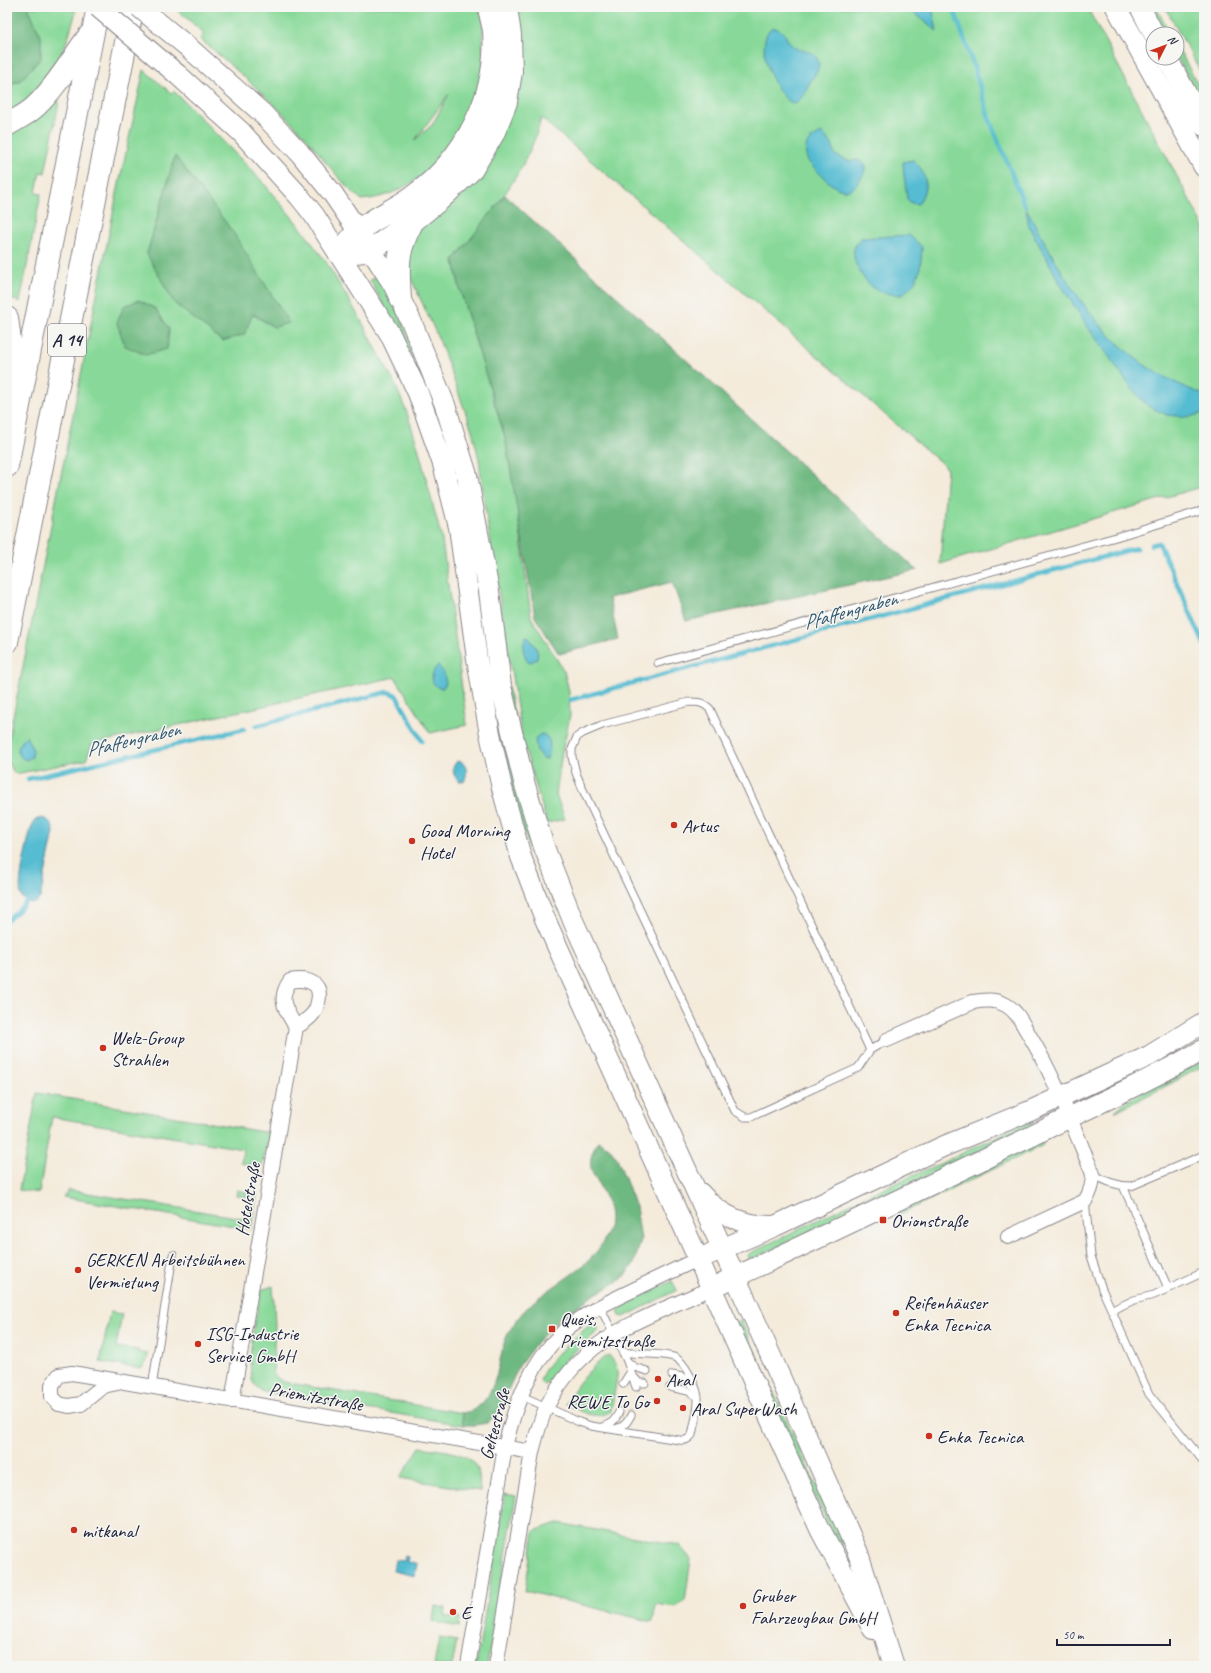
<svg xmlns="http://www.w3.org/2000/svg" width="1211" height="1673" font-family="Caveat,sans-serif">
  <style>
    .green { fill: #88d999; stroke: #557e6a; fill-rule: evenodd }
    .forest { fill: #6eb981; stroke: #486e5e }
    .water { fill: #54bcd1; stroke: #3b6f86 }
    .lines { fill: none; stroke-linecap: round; stroke-linejoin: round }
    .stream { stroke: #54bcd1; stroke-width: 4.5 }
    .lane-casing { stroke: #8b868b; stroke-width: 9 }
    .street-casing { stroke: #8b868b; stroke-width: 16 }
    .secondary-casing { stroke: #8b868b; stroke-width: 22 }
    .highway-casing { stroke: #8b868b; stroke-width: 24 }
    .lane { stroke: #fff; stroke-width: 7 }
    .street { stroke: #fff; stroke-width: 14 }
    .secondary { stroke: #fff; stroke-width: 20 }
    .highway { stroke: #fff; stroke-width: 22 }
    .secondary-bridge-casing { stroke: #8b868b; stroke-width: 22; stroke-linecap: butt }
    .secondary-bridge { stroke: #fff; stroke-width: 20 }
    .poi-dot { fill: #c8321e; stroke: #f6f6f2; stroke-width: 1.5 }
    .labels { text-anchor: middle; stroke-width: 3; stroke-linejoin: round; paint-order: stroke }
    .shield { fill: #f6f6f2; stroke: #626272; stroke-width: 1 }
    .shield-label { font-size: 18px; font-weight: bold; fill: #22223b }
    .poi-label { font-size: 19px; fill: #22223b; stroke: #f6f6f2; text-anchor: start }
    .street-label { font-size: 19px; fill: #22223b; stroke: #f6f6f2 }
    .water-label { font-size: 20px; font-style: italic; fill: #345870; stroke: #f6f6f2 }
  </style>
  <rect width="100%" height="100%" fill="#f6f6f2"/>
  <filter id="ink" filterUnits="userSpaceOnUse"><feTurbulence type="fractalNoise" baseFrequency=".025" numOctaves="2"/><feDisplacementMap in="SourceGraphic" scale="8" xChannelSelector="R" yChannelSelector="G"/><feConvolveMatrix kernelMatrix="1 2 1 2 8 2 1 2 1" color-interpolation-filters="sRGB"/></filter>
  <filter id="wash" filterUnits="userSpaceOnUse"><feTurbulence type="fractalNoise" baseFrequency=".012" numOctaves="4" result="noise"/><feDisplacementMap in="SourceGraphic" scale="16" xChannelSelector="R" yChannelSelector="G"/><feGaussianBlur stdDeviation="0.9" result="paint"/><feColorMatrix in="noise" values="0 0 0 0 0 0 0 0 0 0 0 0 0 0 0 0 0 1.4 0 .05"/><feComposite in="paint" operator="in"/></filter>
  <g filter="url(#wash)">
    <rect width="100%" height="100%" fill="#f4ebdb"/>
    <path class="green" d="M28,7H70L76,12L68,38L51,77L7,118V85L20,81L41,37Z
      M174,7H481C484,19 483,31 483,43C483,52 484,62 483,71C482,79 478,87 476,94C459,146 419,195 362,200C339,182 322,156 303,134C271,100 236,69 200,39L204,33ZM449,94L432,125L415,140Z
      M513,7H1087L1204,227V486L940,564L947,468L541,118C529,171 487,218 454,260L460,290L505,437L516,499L531,617L564,671L569,691L570,716L562,752L556,795L565,819L547,823L522,739L484,501L479,459L472,430L440,342L410,276L407,255Z
      M1150,7H1156L1170,34H1164Z
      M1165,7H1204V78Z
      M1177,46L1204,96V107L1177,57Z
      M144,70L171,93L174,91L261,180L301,228L326,262L361,320L395,384L407,413L418,447L442,540L467,725L430,733L395,677L92,744L86,760L15,774L7,761V747L116,198ZM175,156L274,327L147,254Z
      M53,99L59,102L45,173L40,172L36,193L41,194L20,302L9,298L7,287V134Z
      M379,274L400,316L455,458L560,912L528,845L511,783L499,731L488,669L469,532L451,460L436,412L420,372L370,280Z
      M1204,1060V1065L1172,1083L1114,1112L1128,1100Z
      M37,1093L269,1133L262,1166L241,1163L243,1149L52,1117L39,1193L19,1190Z
      M1031,1120L1034,1125L752,1259H749L747,1256L750,1253L870,1194L942,1163Z
      M1041,1140L1043,1145L896,1216L894,1212Z
      M69,1190L248,1219L252,1198L236,1195L237,1190L257,1194L251,1229L63,1197Z
      M672,1281L677,1290L624,1317L620,1316L618,1312L621,1307Z
      M273,1286L275,1325L273,1372L278,1379L284,1382L462,1413L463,1425L264,1392C260,1390 255,1387 253,1382C245,1360 257,1313 261,1290Z
      M110,1312L122,1314L116,1347L138,1350V1352L148,1354L146,1363L141,1369L100,1362Z
      M741,1321L842,1542L841,1548H839L735,1323Z
      M595,1324L598,1327V1331L564,1361L548,1382L544,1384L540,1382C543,1363 575,1337 590,1325Z
      M609,1355C612,1359 616,1364 617,1369C619,1373 612,1403 611,1411C596,1422 580,1410 566,1404C576,1384 590,1367 609,1355Z
      M420,1447C436,1450 473,1451 478,1470C480,1477 479,1484 480,1491L400,1478Z
      M505,1494L516,1496L487,1666H476Z
      M558,1523L679,1545L691,1559L685,1601L675,1607L656,1604L653,1622L525,1591L534,1531Z
      M435,1606L446,1608L445,1616L460,1618L459,1627L433,1622Z
      M439,1638L457,1641L452,1666H434Z"/>
    <path class="forest" d="M7,7H28L41,37V58L20,81L7,85Z
      M175,156L233,232L289,323L274,327L253,314L244,335L222,341L174,303L147,254Z
      M505,195L917,570L686,621L672,582L609,598L618,639L559,654L535,617L505,437L460,290L454,260Z
      M139,300L156,309L169,329L167,349L146,355L125,346L117,323L124,306Z
      M598,1141L609,1147L617,1158L636,1207L641,1240L634,1264L622,1279L592,1296L555,1322L536,1343L519,1366L497,1414L487,1423L475,1425H463L462,1413C465,1412 470,1412 473,1410C497,1397 498,1363 505,1340C508,1333 514,1323 519,1317C545,1283 598,1271 609,1227C613,1211 604,1194 597,1181C595,1177 591,1172 591,1167C589,1158 594,1149 598,1141Z"/>
    <path class="water" d="M907,7H932L937,31Z
      M772,27C789,32 783,38 794,47C801,52 811,49 816,57C823,67 815,74 810,82C805,91 804,98 794,104C791,102 786,100 784,97C771,82 754,43 772,27Z
      M822,133L832,144L835,155L848,161L858,160L865,164C866,171 863,175 859,181C847,202 829,183 817,171C814,168 809,163 807,159C806,157 805,149 806,147C808,139 816,136 822,133Z
      M913,160C928,173 929,188 918,204L911,203L907,199C906,186 903,175 903,162Z
      M1025,206C1055,261 1084,318 1135,358C1155,374 1180,385 1204,395V413L1189,417L1167,415L1148,406L1132,389L1085,323L1061,285L1029,226Z
      M909,235L922,247C920,271 921,279 902,295C892,294 883,294 875,289C864,282 849,259 855,246C856,243 859,241 861,238Z
      M528,636C532,644 540,648 537,659L531,662L527,661L523,650L525,637Z
      M438,665L444,673L446,683L443,688H439C429,683 431,672 438,665Z
      M543,734C553,740 550,749 547,759H543L537,751L535,740L539,735Z
      M26,736L33,750L32,757L26,760C12,754 19,745 26,736Z
      M457,761L462,762C468,768 467,774 464,782L459,781L454,775L453,767Z
      M41,818C50,819 52,824 54,832L40,898L36,903C30,903 23,902 21,895C17,884 28,841 31,828L35,820Z
      M405,1556L408,1557L407,1562L417,1564L415,1576L393,1571L395,1560L404,1561Z"/>
    <g class="lines">
      <path class="stream" d="M953,7L974,67L989,118L1025,206
        M1151,545L1159,543L1204,644
        M570,700L1137,548
        M256,726L387,692L392,693L396,695L422,741
        M28,779L244,729
        M7,920L18,911L26,902"/>
    </g>
  </g>
  <g filter="url(#ink)">
    <g class="lines">
      <g class="lane-casing">
        <path id="lane" d="M658,663L1116,537L1204,510
          M870,1050L858,1068L751,1117H745L735,1111L583,790L576,773L572,757V749L577,737L583,733L602,725L689,702C698,702 703,702 710,709L870,1050L887,1040
          M1093,1174C1105,1181 1116,1186 1131,1186L1204,1155
          M1123,1186L1168,1288
          M1085,1201L1091,1256L1102,1289L1149,1394L1204,1462
          M600,1307L627,1361L636,1387
          M1112,1310L1134,1300L1154,1295L1204,1272
          M627,1361L634,1367L647,1371
          M672,1375L682,1377L692,1385
          M633,1376L639,1383H645
          M623,1384L630,1373
          M152,1387L173,1255
          M670,1387L688,1391L698,1397
          M520,1395L579,1422L591,1426L679,1440C685,1441 688,1440 692,1435C694,1424 698,1412 698,1401C699,1390 685,1361 674,1357C657,1352 639,1355 622,1352
          M602,1427C611,1424 615,1421 619,1412
          M614,1429C624,1427 627,1423 631,1415"/>
      </g>
      <g class="street-casing">
        <path id="street" d="M887,1040L973,1002C985,1000 995,999 1006,1005C1017,1011 1022,1023 1028,1033C1055,1077 1073,1126 1093,1174C1093,1185 1091,1192 1085,1201L1008,1237
          M122,1382L103,1386L81,1404L69,1406L59,1404L52,1397V1385L59,1375L72,1373L532,1452
          M232,1401L296,1027C301,1024 307,1020 311,1016C314,1013 317,1007 318,1002C323,982 307,978 290,981C277,1000 286,1010 296,1027
          M468,1666L505,1447C515,1404 530,1363 563,1332C582,1315 606,1303 629,1292C652,1281 674,1270 698,1259
          M496,1666L532,1452C536,1437 540,1420 547,1406C584,1334 643,1320 711,1288"/>
      </g>
      <g class="secondary-casing">
        <path id="secondary" d="M1116,7L1204,167
          M1140,7L1154,34
          M188,47L261,112L299,152L333,194L371,250L393,284L412,323L445,405L467,475L489,591L501,686L524,782L544,847L574,923L754,1318L858,1553L894,1666
          M1167,58L1204,126
          M178,75L241,132L299,196L314,215L390,334L418,393L443,464L459,527L477,659L489,729L502,788L521,857L545,919L820,1529L873,1629
          M700,1193C720,1216 743,1226 773,1226
          M710,1254L775,1226L942,1147L1030,1111L1149,1056L1204,1022
          M724,1282C827,1235 929,1185 1032,1136C1089,1107 1149,1082 1204,1049"/>
      </g>
      <g class="highway-casing">
        <path id="highway" d="M7,125C17,119 28,114 36,106C57,86 72,59 89,36
          M340,254L371,250L413,221L439,200L472,169L493,134L506,102L511,72L510,35L506,7
          M340,254C346,246 352,236 359,230C376,217 396,209 414,196C465,159 499,95 494,31C493,23 490,15 489,7
          M400,299C398,265 396,252 413,221
          M7,318L12,356L13,390
          M7,466L98,7
          M7,642L133,7"/>
      </g>
      <use href="#lane" class="lane"/>
      <use href="#street" class="street"/>
      <use href="#secondary" class="secondary"/>
      <use href="#highway" class="highway"/>
      <g class="secondary-bridge-casing">
        <path id="secondary-bridge" d="M98,7L178,75
          M139,7L188,47"/>
      </g>
      <use href="#secondary-bridge" class="secondary-bridge"/>
    </g>
  </g>
  <g class="poi-dot">
    <circle cx="674" cy="825" r="4"/>
    <circle cx="412" cy="841" r="4"/>
    <circle cx="103" cy="1048" r="4"/>
    <rect x="879" y="1216" width="8" height="8" rx="2"/>
    <circle cx="78" cy="1270" r="4"/>
    <circle cx="896" cy="1313" r="4"/>
    <rect x="548" y="1325" width="8" height="8" rx="2"/>
    <circle cx="198" cy="1344" r="4"/>
    <circle cx="658" cy="1379" r="4"/>
    <circle cx="657" cy="1401" r="4"/>
    <circle cx="683" cy="1408" r="4"/>
    <circle cx="929" cy="1436" r="4"/>
    <circle cx="74" cy="1530" r="4"/>
    <circle cx="743" cy="1606" r="4"/>
    <circle cx="453" cy="1612" r="4"/>
  </g>
  <g class="labels">
    <rect class="shield" x="48" y="324" width="38" height="32" rx="3"/>
    <g class="shield-label">
      <text x="67" y="346">A 14</text>
    </g>
    <g class="poi-label">
      <text x="682" y="832">Artus</text>
      <text x="420" y="837">Good Morning<tspan x="420" dy="22">Hotel</tspan></text>
      <text x="111" y="1044">Welz-Group<tspan x="111" dy="22">Strahlen</tspan></text>
      <text x="891" y="1227">Orionstraße</text>
      <text x="86" y="1266">GERKEN Arbeitsbühnen<tspan x="86" dy="22">Vermietung</tspan></text>
      <text x="904" y="1309">Reifenhäuser<tspan x="904" dy="22">Enka Tecnica</tspan></text>
      <text x="560" y="1325">Queis,<tspan x="560" dy="22">Priemitzstraße</tspan></text>
      <text x="206" y="1340">ISG-Industrie<tspan x="206" dy="22">Service GmbH</tspan></text>
      <text x="666" y="1386">Aral</text>
      <text x="649" y="1408" text-anchor="end">REWE To Go</text>
      <text x="691" y="1415">Aral SuperWash</text>
      <text x="937" y="1443">Enka Tecnica</text>
      <text x="82" y="1537">mitkanal</text>
      <text x="751" y="1602">Gruber<tspan x="751" dy="22">Fahrzeugbau GmbH</tspan></text>
      <text x="461" y="1619">E</text>
    </g>
    <g class="street-label">
      <text transform="translate(247 1199) rotate(-80)" y="7">Hotelstraße</text>
      <text transform="translate(316 1396) rotate(10)" y="7">Priemitzstraße</text>
      <text transform="translate(494 1424) rotate(-75)" y="7">Geltestraße</text>
    </g>
    <g class="water-label">
      <text transform="translate(850 610) rotate(-15)" y="7">Pfaffengraben</text>
      <text transform="translate(133 739) rotate(-13)" y="7">Pfaffengraben</text>
    </g>
  </g>
  <rect width="1211" height="1673" fill="none" stroke="#f6f6f2" stroke-width="24"/>
  <g transform="translate(1165 46) rotate(48)"><circle r="19" fill="#f6f6f2" stroke="#a1a1a9"/>
  <path d="M0-3L7 15L0 10L-7 15Z" fill="#c8321e"/>
  <text y="-6" font-size="11" font-weight="bold" text-anchor="middle" fill="#22223b">N</text>
  </g>
  <path d="M1057 1639v6h113v-6" fill="none" stroke="#22223b" stroke-width="2"/>
  <text x="1063" y="1639" font-size="12" fill="#22223b" stroke="#f6f6f2" stroke-width="3" paint-order="stroke">50 m</text>
</svg>
